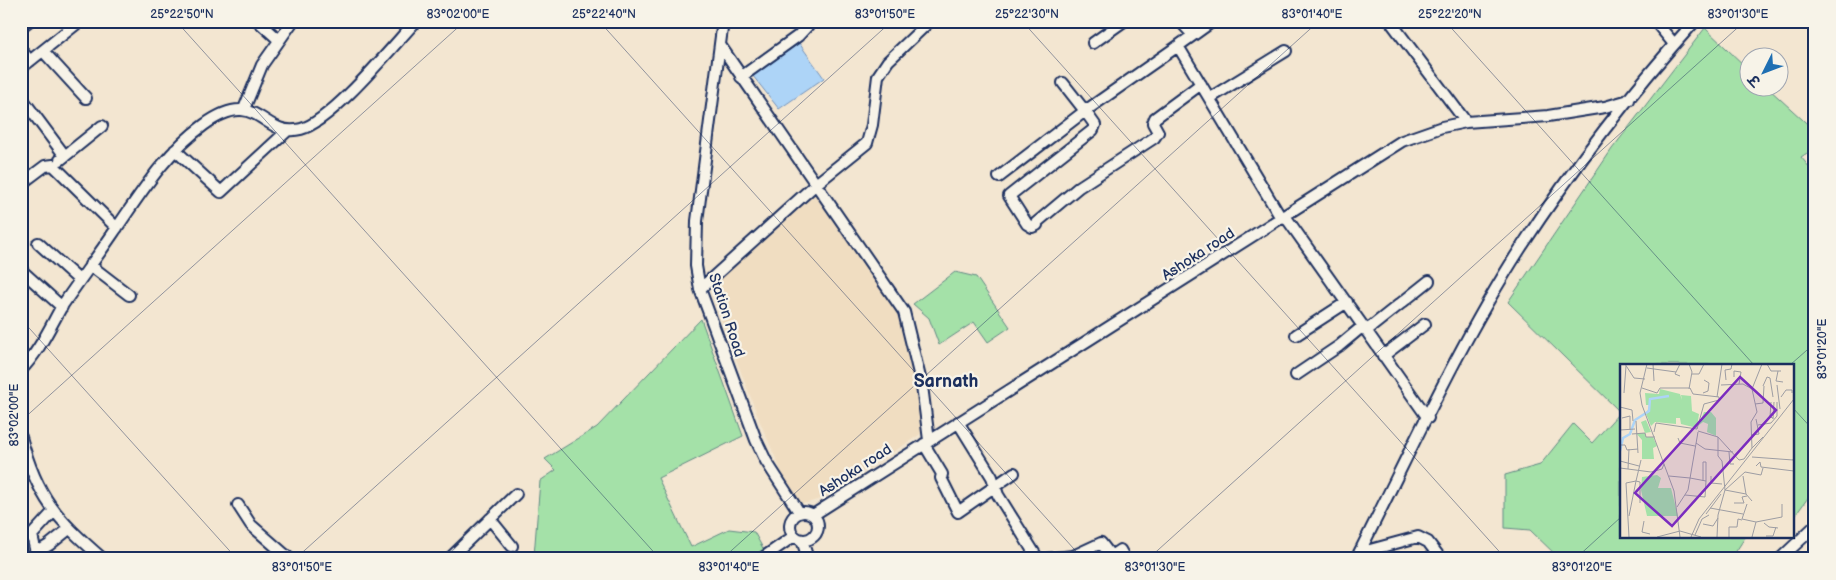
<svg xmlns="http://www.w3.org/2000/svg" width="1836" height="580" font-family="'Balsamiq Sans','Playpen Sans Deva',sans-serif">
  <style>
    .built { fill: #f0ddc1 }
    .green { fill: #a4e1a8; stroke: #608883 }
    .water { fill: #add4f7; stroke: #7392ba }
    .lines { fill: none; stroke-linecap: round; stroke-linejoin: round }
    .minor-casing { stroke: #1b2f5e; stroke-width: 14 }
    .minor { stroke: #f7f3e8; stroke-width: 10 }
    .ticks { fill: none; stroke: #1b2f5e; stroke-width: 1; stroke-opacity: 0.45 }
    .labels { text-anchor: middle; stroke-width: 4.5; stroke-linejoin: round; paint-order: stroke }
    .street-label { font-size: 15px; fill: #1b2f5e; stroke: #f7f3e8 }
    .quarter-label { font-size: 18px; font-weight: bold; fill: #1b2f5e; stroke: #f7f3e8 }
    .inset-river { fill: none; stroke: #add4f7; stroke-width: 2.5 }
    .inset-road { fill: none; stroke: #9d9da3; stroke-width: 1 }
    .view { fill: #7b2cbf; fill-opacity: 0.15; stroke: #7b2cbf; stroke-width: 2.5 }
    .inset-edge { fill: none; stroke: #1b2f5e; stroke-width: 2.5 }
    .neatline { fill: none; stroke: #1b2f5e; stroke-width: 2 }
    .ticks-label { font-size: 12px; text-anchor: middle; fill: #1b2f5e }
  </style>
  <rect width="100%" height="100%" fill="#f3e6d1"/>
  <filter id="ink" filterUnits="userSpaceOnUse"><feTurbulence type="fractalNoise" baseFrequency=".02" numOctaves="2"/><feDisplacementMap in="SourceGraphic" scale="10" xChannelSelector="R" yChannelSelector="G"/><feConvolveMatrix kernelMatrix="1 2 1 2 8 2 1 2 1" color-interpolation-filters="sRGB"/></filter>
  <g filter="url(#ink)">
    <path class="built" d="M817,190L896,307L909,347L922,433L823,498L807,503H799L793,498L760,422L708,285L812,192Z"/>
    <path class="green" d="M1705,28L1748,69V88H1768L1815,131V148L1801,157L1815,174V488L1792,520V365H1621V536H1746L1731,559H1560L1530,530L1505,528V475L1540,465L1573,424L1592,443L1620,412L1508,302L1612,149Z
      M955,272L976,277L1010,327L988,342L974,322L939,345L929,318L913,304Z
      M701,319L743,436L658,478L691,547L729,529L754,532L765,552L754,559H559V554L534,556L540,481L556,470L545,459L597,427Z"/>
    <path class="water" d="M799,43L824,78L779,109L753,76Z"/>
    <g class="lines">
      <g class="minor-casing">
        <path id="minor" d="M258,21L279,40
          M723,21L697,221L696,266L700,289L756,440L766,461L799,512
          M1180,21L1193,35
          M1213,21L1178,46L1281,218
          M1390,21L1466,122
          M1655,21L1674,44
          M21,27L29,21
          M1093,43L1124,21
          M720,45L904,312L922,386L929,440
          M21,50L30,61
          M43,51L86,98
          M21,68L80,21
          M741,77L798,36L812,21
          M21,97L65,156
          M1210,98L1286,51
          M244,109L262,65L293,21
          M175,150L221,192L287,131
          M60,160L102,126
          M999,177L1085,111L1063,83
          M21,184L45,166L53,165L117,228
          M1285,216L1428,418
          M1036,223L1079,187L1154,138L1158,132L1153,123L1155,118L1201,84
          M1037,225L1032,227L1027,224L1009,196L1093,130L1095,125L1085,111L1178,46
          M38,243L79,280
          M90,265L129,295
          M21,270L62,307
          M700,289L816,184L867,143L872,125L878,76L888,61L930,21
          M1366,331L1429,281
          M1296,335L1347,302
          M1383,356L1425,324
          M21,370C39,352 50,327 62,306C79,281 97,257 114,232C141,193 165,153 204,125C259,85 261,139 301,129C332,121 392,47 416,21
          M1296,375L1339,346L1363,326
          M958,422L992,477L998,495L1038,559
          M21,437C37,498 57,519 103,559
          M924,444L942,474L941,478L958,512L1014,473
          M238,505L251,525L290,559
          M790 526a14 14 0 1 1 28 0a14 14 0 1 1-28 0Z
          M813,515L1402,141L1442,127L1466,122L1548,116L1605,107L1629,100
          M490,519L512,546
          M802,540L808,559
          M36,553L32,535L54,511
          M1359,553L1418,537L1428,542L1441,559
          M26,559L49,545L69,529
          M449,559L516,494
          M761,559L794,536
          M1046,559L1073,556L1101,543L1111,556L1120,550L1125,559
          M1356,559C1409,455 1457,347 1520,249C1572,169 1631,92 1695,21
          M1462,559H1471
          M1780,559L1815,526"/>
      </g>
      <use href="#minor" class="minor"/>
    </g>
  </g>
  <path class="ticks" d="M176,21L660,559M599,21L1083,559M1022,21L1506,559M1445,21L1754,365M21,37L38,21M21,319L237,559M1790,365L1815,343M1792,407L1815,432M21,421L465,21M295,559L892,21M722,559L1319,21M1148,559L1745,21M1575,559L1621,517"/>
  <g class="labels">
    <g class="street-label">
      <text transform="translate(1198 254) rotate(-33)" y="5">Ashoka road</text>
      <text transform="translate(727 315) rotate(72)" y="5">Station Road</text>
      <text transform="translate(855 470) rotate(-33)" y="5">Ashoka road</text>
    </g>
    <g class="quarter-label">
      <text x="946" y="387">Sarnath</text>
    </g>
  </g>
  <g transform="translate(1620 364)">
    <rect width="174" height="174" fill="#f3e6d1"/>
    <path d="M40,25L60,30L62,36L61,31L71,32L72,47L79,50L77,64L61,60L60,54H56V60L35,58L31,62L26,50L30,41H26L25,29L39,30ZM84,48H91L96,54V72L87,68L88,60L83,58L78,62ZM26,56L31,68L25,69L26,73H33L37,82L33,84L34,95H22V76L16,69H25L21,58ZM37,111L41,114L38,124H51L58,152H27L21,126L22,113Z" fill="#a4e1a8"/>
    <path class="inset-river" d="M0,87L3,74L10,70L15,56L29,47L30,35L49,32"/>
    <path class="inset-road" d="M5,0L14,14L25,15M27,0L20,29L22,41L54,127L60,173M33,0L34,17M147,0L151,7H161M27,4L56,8M158,7L156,17L163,18M72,10H79L84,0M60,12L55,10L60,0M114,13V7L121,8L119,20M106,16L105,6L111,5L112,0M101,21L123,20L132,25M157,21L160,45M143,22L147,13L150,14L153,33M22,24L37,29L40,24H70L73,30L99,33V36L84,40L77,65M69,25L72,8L69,0M4,29L6,2M83,29L88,27L89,19L84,16M97,33L102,0M161,33L166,26H172V29M151,38L150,53L153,54M135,40L143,39L144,22M0,43L12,46L13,57M2,54L10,52V66M153,55L154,38M16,57L18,89M138,61L151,59L157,52V38M0,66L15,65M78,67L98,73L119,96L124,95L132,84L131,58L137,48L132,25L142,0M34,68L36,59L77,65M12,70L25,69L26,73H35M132,71L139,70L136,55M58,74L60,79L75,82M76,79L85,85L113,88M0,81H5L7,86L18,85M132,84L143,73M109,88L110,100H114M132,93L173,96L174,93M0,97L19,102M83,98H86V117M136,102L140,98L141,103L174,107M0,104L31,108L42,105L44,100M8,105L9,85M49,112L70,114M91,112V119L102,120M123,112L126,130L132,137M16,117L20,118V139M83,117V98M126,130L105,126L125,108L141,111L143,104M65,131L85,133L86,117L70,114M114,139H124L122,133L127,132M127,140L122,155L136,158L132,173M57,143L68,126L78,68M90,144L123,150M86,150L101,130M9,152L16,117M24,157L22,168L30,170M136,158L162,153V140M144,159L149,163L158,164M83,160L93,162L98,154M75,171L82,155L89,151M146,172H153L156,163M9,173L6,119L16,117L21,96M37,173L60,167L81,173M71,173L79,155L174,35M97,173L98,151L105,126L102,97L98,92V73M109,173V163H117L118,155L122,156"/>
    <path class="view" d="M120,13L156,46L52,162L15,129Z"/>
    <rect width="174" height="174" class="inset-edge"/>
  </g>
  <rect width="1836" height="580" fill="none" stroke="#f7f3e8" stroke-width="55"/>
  <g transform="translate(1764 72) rotate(228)"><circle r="24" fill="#f7f3e8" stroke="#9fa5b1"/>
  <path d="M0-4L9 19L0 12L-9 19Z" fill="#1f6fb2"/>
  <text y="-8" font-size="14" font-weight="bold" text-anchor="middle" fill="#1b2f5e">उ</text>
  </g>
  <rect x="28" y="28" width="1780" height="524" class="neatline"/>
  <g class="ticks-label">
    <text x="182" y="18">25°22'50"N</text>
    <text x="458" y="18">83°02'00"E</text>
    <text x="604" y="18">25°22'40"N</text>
    <text x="885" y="18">83°01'50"E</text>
    <text x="1027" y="18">25°22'30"N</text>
    <text x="1312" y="18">83°01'40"E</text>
    <text x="1450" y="18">25°22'20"N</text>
    <text x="1738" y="18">83°01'30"E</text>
    <text transform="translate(1822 349) rotate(-90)" y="4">83°01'20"E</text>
    <text transform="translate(14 415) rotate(-90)" y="4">83°02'00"E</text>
    <text x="302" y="571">83°01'50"E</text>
    <text x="729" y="571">83°01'40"E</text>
    <text x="1155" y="571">83°01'30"E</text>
    <text x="1582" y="571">83°01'20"E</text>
  </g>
</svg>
